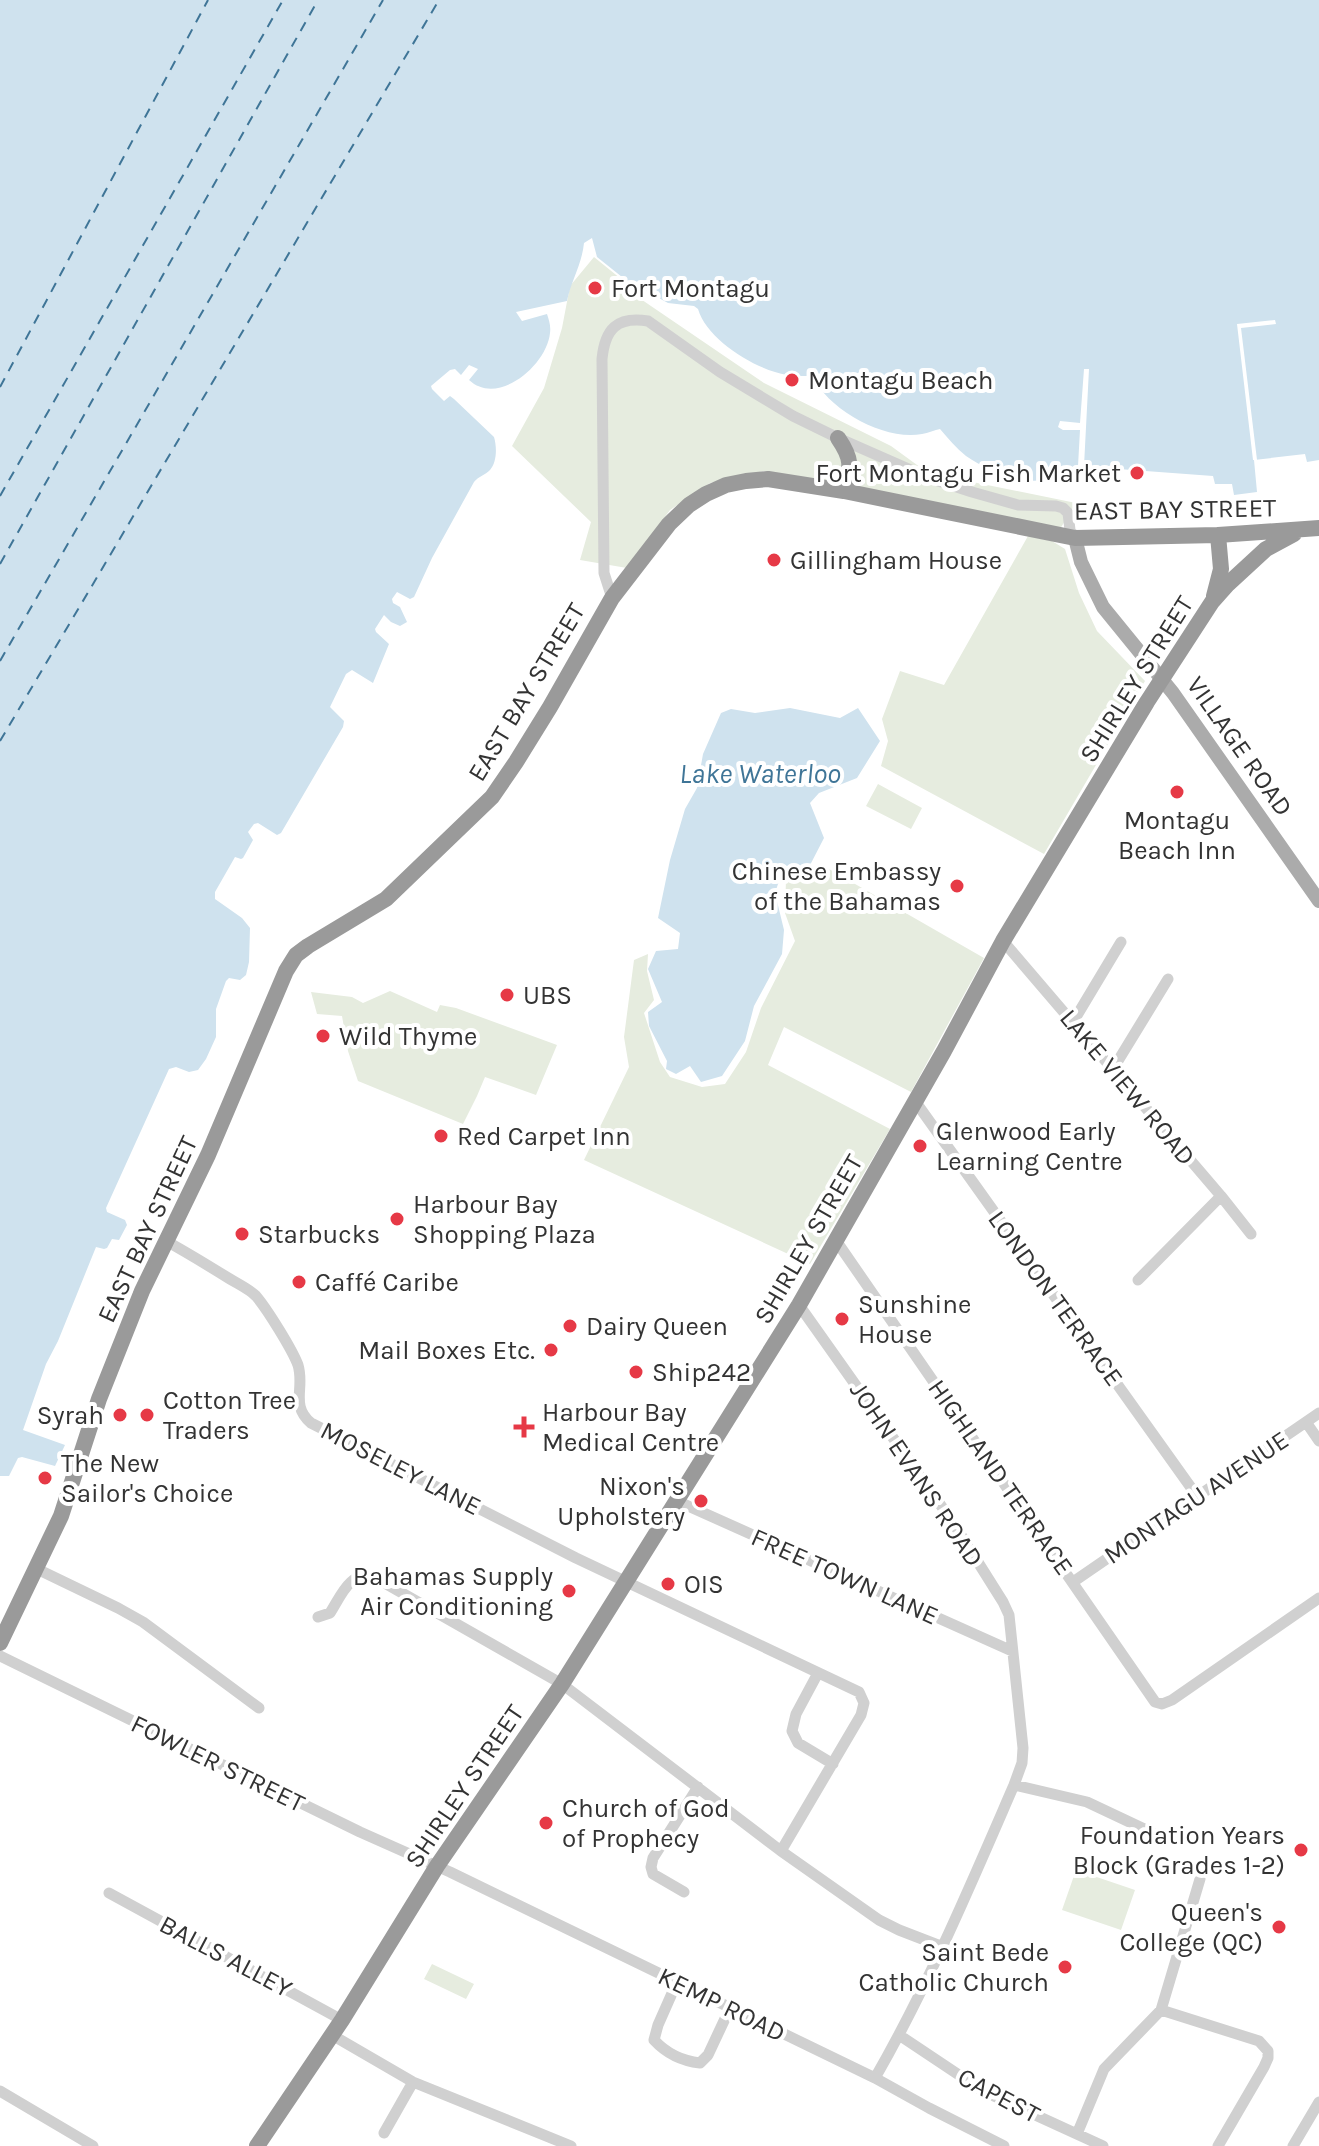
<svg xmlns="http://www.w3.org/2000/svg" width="1319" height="2146" font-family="Karla,sans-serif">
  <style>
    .green { fill: #e6ecdf }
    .water { fill: #cfe2ee }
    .pier { fill: #fff }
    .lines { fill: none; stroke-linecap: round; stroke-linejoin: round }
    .ferry { stroke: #3f7597; stroke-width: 2; stroke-dasharray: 10 8; stroke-linecap: butt }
    .minor { stroke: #d0d0d0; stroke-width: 11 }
    .major { stroke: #ababab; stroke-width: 14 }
    .highway { stroke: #9a9a9a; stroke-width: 16 }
    .poi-dot { fill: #e63946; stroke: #fff; stroke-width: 3 }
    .labels { text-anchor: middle; stroke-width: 8; stroke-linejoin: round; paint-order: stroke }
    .poi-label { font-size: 26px; fill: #333; stroke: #fff; text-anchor: start }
    .street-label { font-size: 26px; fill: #333; stroke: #fff }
    .water-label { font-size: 28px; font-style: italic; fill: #3f7597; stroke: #fff }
  </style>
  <rect width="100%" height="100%" fill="#fff"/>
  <path class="green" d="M594,257L626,283V289L764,383L891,446L928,473L1076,503L1060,529L764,471L710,483L670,510L627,568L580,560L591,522L512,446L544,388L562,328L570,286Z
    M1028,536L1052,541L1065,549L1079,593L1097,631L1145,681L1044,854L881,766L888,741L882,719L900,671L944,685Z
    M878,784L922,808L911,829L866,806Z
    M829,869L984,958L911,1092L784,1027L768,1065L890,1129L810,1264L584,1160L629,1067L624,1037L634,960L648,954L647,971L654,1000L644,1013L660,1062L670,1077L702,1087L725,1084L746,1052L761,1008L795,941L785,913L786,879L808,876Z
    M390,991L437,1012L440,1005L456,1008L557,1045L536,1095L485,1077L477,1096L463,1124L358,1081L348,1051L342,1016L317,1014L311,992L352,997L363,1003Z
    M1076,1870L1135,1890L1121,1930L1062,1910Z
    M432,1964L474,1984L466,1999L424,1979Z"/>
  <path class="water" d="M0,0H1319V460L1307,462L1305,454L1254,460L1257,492L1234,495L1232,484H1215L1213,476L1078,466C1067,472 1056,478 1043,480C1019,484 986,470 966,456C956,448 948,438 940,429C935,430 928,433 922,434C884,441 829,410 812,376C804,376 795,376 787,375C756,370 707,340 698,309L694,306L668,303L627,281L597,257L592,238L584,243C582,264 571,281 567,301L516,312L522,321L547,314C549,320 551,326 550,333C547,365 498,407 469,380L478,369L469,365L461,375L455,369L450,370L431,386L432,389L444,401L450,396L454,399L494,437C497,447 497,462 490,470C485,475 479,476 474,482L432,558L414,597L410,599L397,592L392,599L393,603L400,607L407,622L400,626L391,622L384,615L375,629L376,632L389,644L373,683L352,670L346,674L330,707L344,721L343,727L281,833L277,835L258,823L254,824L248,832L253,840L243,858L241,859L235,857L215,892V899L242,918L250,928L249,962L246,975L240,980L229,978L226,981L216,1009V1037L206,1059L198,1070L189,1072L176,1067L169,1069L106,1208L107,1212L125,1220L127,1225L119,1240L112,1239L107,1248L104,1249L96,1247L58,1341L46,1364L23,1430L65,1445L55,1466L22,1457L18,1458L9,1476H0Z
    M790,708L840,718L858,708L880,741L857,778L819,793L810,803L824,838L808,869H794L779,863L780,878L775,893L784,930L782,954L754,1006L745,1041L722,1076L701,1082L690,1066L676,1074L666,1069L667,1061L649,1026L648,1012L662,1002L648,969L656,951L678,949L680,933L658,918L670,860L685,809L697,788L703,754L721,713L731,709L755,713Z"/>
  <path class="pier" d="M1275,320L1276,324L1241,328L1257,460H1253L1237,324Z
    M1084,369H1089L1084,466H1078L1080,430H1063L1058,427L1060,421L1080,423Z"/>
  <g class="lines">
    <path class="ferry" d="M0,387L208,0
      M0,496L283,0
      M0,564L318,0
      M0,661L383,0
      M0,741L439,0"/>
    <path class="minor" d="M612,598L604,573L602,359C605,329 617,316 648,321L720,372L793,416L838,438L929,478L972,492L1018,505L1056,506L1063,508L1068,513L1070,530L1075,538
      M1003,941L1221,1196L1251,1234
      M1073,1022L1121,942
      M1113,1069L1168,979
      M915,1101L1197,1496
      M166,1241C188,1253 209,1266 230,1279C238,1284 249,1289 256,1296C267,1309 292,1349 298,1365C305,1388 290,1405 311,1423L576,1558L859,1692L864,1703L861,1715L781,1851
      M837,1242L1155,1702L1162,1704L1172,1700L1319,1598
      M1138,1280L1221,1196
      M799,1305L954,1524L1003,1602L1009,1615L1023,1748L1022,1763L1014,1785C971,1884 929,1984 875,2078
      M1306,1422L1319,1441
      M677,1501L1012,1651
      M35,1568L118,1608L143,1622L259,1708
      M1073,1582L1319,1413
      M318,1617L330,1613C341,1596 350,1570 374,1577L562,1684L781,1851L879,1920L899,1930L943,1947
      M0,1656L360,1832L450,1872L875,2078L929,2108L1004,2146
      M818,1673L796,1714L792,1731L798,1743L833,1764
      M1014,1785L1087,1802L1157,1835
      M684,1892L653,1874L651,1867L653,1858L698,1787
      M109,1893L342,2020
      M677,1982L658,2025L654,2040C666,2053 682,2061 700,2063L708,2055L730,2008
      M1161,2010L1259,2041L1268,2051V2058L1264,2067L1218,2146
      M332,2035L413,2082L571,2146
      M899,2035L983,2091L1103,2146
      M0,2091L93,2146
      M384,2133L413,2082
      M1077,2134L1104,2069L1161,2010L1200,1879
      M1293,2146L1319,2102"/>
    <path class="major" d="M1075,538L1081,562L1103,607L1173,693L1319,901"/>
    <path class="highway" d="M838,438C853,460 851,466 844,491
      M1214,596L1221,569L1218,535
      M0,1643L61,1516L99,1399L142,1291L208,1155L286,971L296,955L308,946L386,899L492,797L516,762L550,707L612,598L669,524L689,505L706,494L726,485L746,481L768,479L844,491L1075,538L1218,535L1319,528
      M257,2146L342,2020L437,1866L562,1684L799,1305L944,1051L1003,941L1147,702L1212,602L1228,584L1266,549L1294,534"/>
  </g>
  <g class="poi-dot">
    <circle cx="595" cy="288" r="8"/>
    <circle cx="792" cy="380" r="8"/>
    <circle cx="1137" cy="473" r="8"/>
    <circle cx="774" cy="560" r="8"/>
    <circle cx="1177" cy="792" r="8"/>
    <circle cx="957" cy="886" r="8"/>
    <circle cx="507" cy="995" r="8"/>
    <circle cx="323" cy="1036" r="8"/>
    <circle cx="441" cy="1136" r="8"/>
    <circle cx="920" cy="1146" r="8"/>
    <circle cx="397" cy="1219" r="8"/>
    <circle cx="242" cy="1234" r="8"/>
    <circle cx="299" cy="1282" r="8"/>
    <circle cx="842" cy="1319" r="8"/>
    <circle cx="570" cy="1326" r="8"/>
    <circle cx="551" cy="1350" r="8"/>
    <circle cx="636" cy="1372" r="8"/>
    <circle cx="120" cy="1415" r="8"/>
    <circle cx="147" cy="1415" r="8"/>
    <path d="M520 1415h8v8h8v8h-8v8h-8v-8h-8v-8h8z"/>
    <circle cx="45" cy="1478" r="8"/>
    <circle cx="701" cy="1501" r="8"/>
    <circle cx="668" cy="1584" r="8"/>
    <circle cx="569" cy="1591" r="8"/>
    <circle cx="546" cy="1823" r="8"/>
    <circle cx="1301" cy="1850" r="8"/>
    <circle cx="1279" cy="1927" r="8"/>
    <circle cx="1065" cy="1967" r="8"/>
  </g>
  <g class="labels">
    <g class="poi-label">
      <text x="611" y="297">Fort Montagu</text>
      <text x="808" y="389">Montagu Beach</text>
      <text x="1121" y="482" text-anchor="end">Fort Montagu Fish Market</text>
      <text x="790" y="569">Gillingham House</text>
      <text x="1177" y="829" text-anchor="middle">Montagu<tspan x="1177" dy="30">Beach Inn</tspan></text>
      <text x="941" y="880" text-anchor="end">Chinese Embassy<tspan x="941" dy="30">of the Bahamas</tspan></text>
      <text x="523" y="1004">UBS</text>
      <text x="339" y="1045">Wild Thyme</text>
      <text x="936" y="1140">Glenwood Early<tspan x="936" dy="30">Learning Centre</tspan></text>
      <text x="457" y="1145">Red Carpet Inn</text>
      <text x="413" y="1213">Harbour Bay<tspan x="413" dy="30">Shopping Plaza</tspan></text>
      <text x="258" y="1243">Starbucks</text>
      <text x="315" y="1291">Caffé Caribe</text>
      <text x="858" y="1313">Sunshine<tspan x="858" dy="30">House</tspan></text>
      <text x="586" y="1335">Dairy Queen</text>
      <text x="535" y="1359" text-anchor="end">Mail Boxes Etc.</text>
      <text x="652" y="1381">Ship242</text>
      <text x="163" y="1409">Cotton Tree<tspan x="163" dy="30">Traders</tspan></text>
      <text x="542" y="1421">Harbour Bay<tspan x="542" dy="30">Medical Centre</tspan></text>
      <text x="104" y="1424" text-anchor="end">Syrah</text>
      <text x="61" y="1472">The New<tspan x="61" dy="30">Sailor's Choice</tspan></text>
      <text x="685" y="1495" text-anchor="end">Nixon's<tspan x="685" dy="30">Upholstery</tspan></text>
      <text x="553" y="1585" text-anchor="end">Bahamas Supply<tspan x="553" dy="30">Air Conditioning</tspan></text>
      <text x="684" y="1593">OIS</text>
      <text x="562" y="1817">Church of God<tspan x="562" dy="30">of Prophecy</tspan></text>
      <text x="1285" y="1844" text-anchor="end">Foundation Years<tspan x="1285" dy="30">Block (Grades 1-2)</tspan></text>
      <text x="1263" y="1921" text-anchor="end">Queen's<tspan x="1263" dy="30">College (QC)</tspan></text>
      <text x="1049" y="1961" text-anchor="end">Saint Bede<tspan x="1049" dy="30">Catholic Church</tspan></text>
    </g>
    <g class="street-label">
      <text transform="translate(1175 509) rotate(-1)" y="9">EAST BAY STREET</text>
      <text transform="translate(1136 679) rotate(-58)" y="9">SHIRLEY STREET</text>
      <text transform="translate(526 692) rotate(-59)" y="9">EAST BAY STREET</text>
      <text transform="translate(1240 746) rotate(55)" y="9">VILLAGE ROAD</text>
      <text transform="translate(1128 1087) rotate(50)" y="9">LAKE VIEW ROAD</text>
      <text transform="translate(147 1229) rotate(-65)" y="9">EAST BAY STREET</text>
      <text transform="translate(808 1239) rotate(-60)" y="9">SHIRLEY STREET</text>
      <text transform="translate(1056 1298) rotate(54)" y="9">LONDON TERRACE</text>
      <text transform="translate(401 1468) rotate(27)" y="9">MOSELEY LANE</text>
      <text transform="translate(917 1474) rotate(56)" y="9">JOHN EVANS ROAD</text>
      <text transform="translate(1001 1477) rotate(55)" y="9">HIGHLAND TERRACE</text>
      <text transform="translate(1196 1497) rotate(-34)" y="9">MONTAGU AVENUE</text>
      <text transform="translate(845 1576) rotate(24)" y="9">FREE TOWN LANE</text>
      <text transform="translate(218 1763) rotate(26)" y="9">FOWLER STREET</text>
      <text transform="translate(464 1786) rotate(-56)" y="9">SHIRLEY STREET</text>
      <text transform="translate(226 1956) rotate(28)" y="9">BALLS ALLEY</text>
      <text transform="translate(722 2004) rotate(26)" y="9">KEMP ROAD</text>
      <text transform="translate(999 2095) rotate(28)" y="9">CAPEST</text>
    </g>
    <g class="water-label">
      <text x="760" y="783">Lake Waterloo</text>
    </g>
  </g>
</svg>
